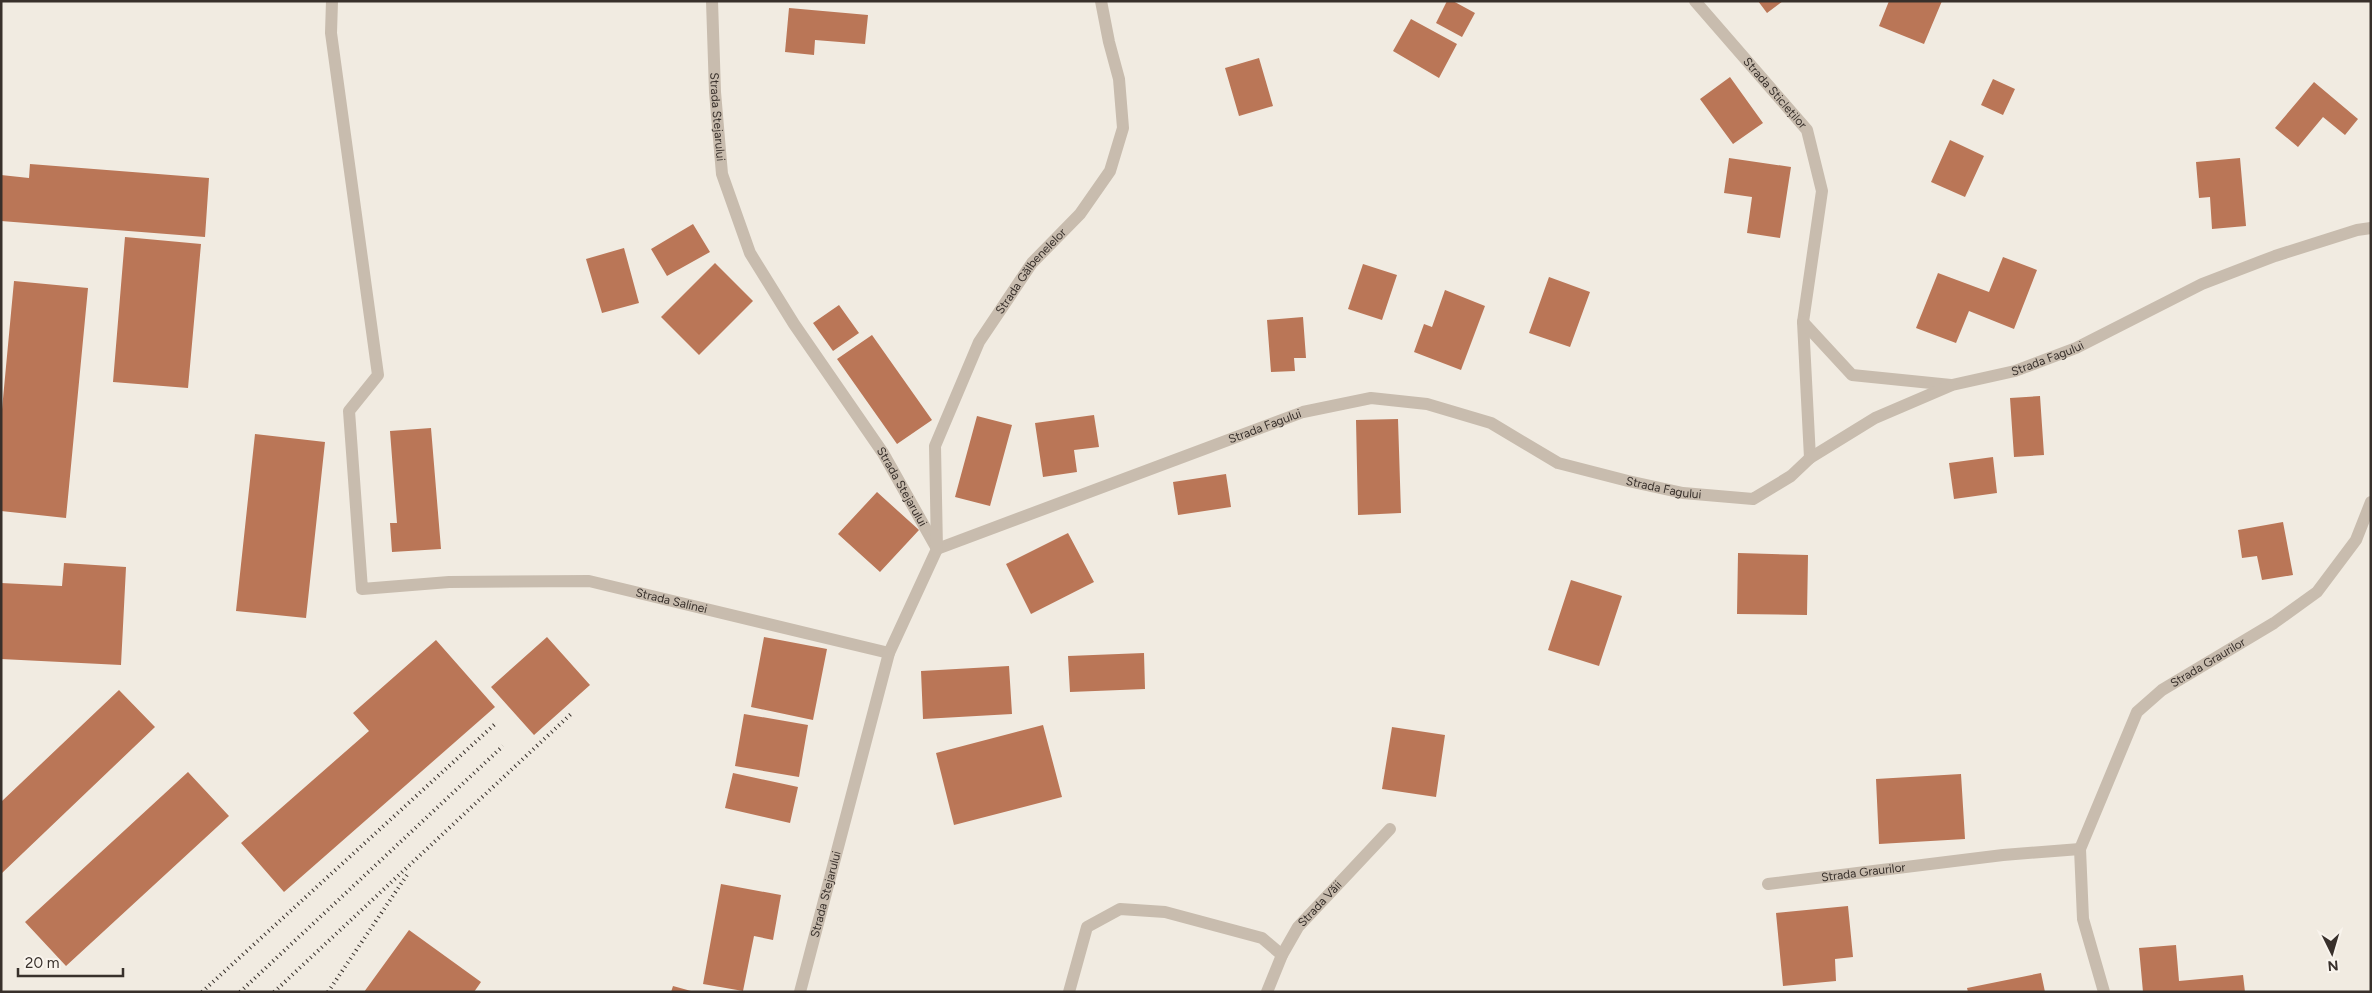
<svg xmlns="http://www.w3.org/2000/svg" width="2372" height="993" font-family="Figtree,sans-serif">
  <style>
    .building { fill: #ba7657 }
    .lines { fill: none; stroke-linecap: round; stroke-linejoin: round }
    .minor { stroke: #c8bcae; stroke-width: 12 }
    .rail { stroke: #38302b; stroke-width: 4; stroke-dasharray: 1 4; stroke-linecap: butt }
    .labels { text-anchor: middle; stroke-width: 4; stroke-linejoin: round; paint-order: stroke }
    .street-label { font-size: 12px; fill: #38302b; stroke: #f9f4ed }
  </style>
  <rect width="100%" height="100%" fill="#f1ebe1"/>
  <path class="building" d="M1447,1H1453L1475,13L1462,37L1436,23Z
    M1758,1H1783L1767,13Z
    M1889,1H1942L1924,44L1879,26Z
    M789,8L868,15L865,44L815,40L814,55L785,52Z
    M1411,19L1457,44L1439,78L1393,51Z
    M1259,58L1273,106L1239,116L1225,68Z
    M1730,77L1763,123L1733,144L1700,99Z
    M1993,79L2015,89L2003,115L1981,105Z
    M2314,82L2358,119L2345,135L2323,117L2298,147L2275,128Z
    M1950,140L1984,156L1965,197L1931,182Z
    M1729,158L1791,167L1780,238L1747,233L1752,197L1724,193Z
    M2240,158L2246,226L2212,229L2210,197L2199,198L2196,162Z
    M30,164L209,178L205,237L1,221V175L29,178Z
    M693,224L710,252L667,276L651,249Z
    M125,237L201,244L188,388L113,382Z
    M624,248L639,303L602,313L586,259Z
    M2003,257L2037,270L2014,329L1969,311L1956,343L1916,328L1938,273L1989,292Z
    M715,263L753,301L699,355L661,317Z
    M1363,264L1397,275L1382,320L1348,309Z
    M1549,277L1590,292L1570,347L1529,333Z
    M14,281L88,288L66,518L1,511V420Z
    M1445,290L1485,306L1461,370L1414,352L1424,324L1432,327Z
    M839,305L859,333L833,351L813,323Z
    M1303,317L1306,358H1294L1295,371L1271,372L1267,320Z
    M872,335L932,420L897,444L837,359Z
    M2040,396L2044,455L2014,457L2010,398Z
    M1094,415L1099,447L1074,450L1077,472L1043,477L1035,423Z
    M977,416L1012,425L990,506L955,497Z
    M1398,419L1401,513L1358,515L1356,420Z
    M431,428L441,549L392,552L390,523H397L390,431Z
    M255,434L325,442L306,618L236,611Z
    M1993,457L1997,493L1954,499L1949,463Z
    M1226,474L1231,507L1178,515L1173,482Z
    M877,492L919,530L880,572L838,534Z
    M2283,522L2293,575L2262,580L2257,556L2242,558L2238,530Z
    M1068,533L1094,582L1031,614L1006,564Z
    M1738,553L1808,555L1807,615L1737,614Z
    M64,563L126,567L121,665L1,659V583L62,586Z
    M1571,580L1622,596L1599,666L1548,650Z
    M547,637L590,685L534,735L491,687Z
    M764,637L827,649L813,720L751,707Z
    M436,640L495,707L284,892L241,843L369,731L353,713Z
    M1144,653L1145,689L1070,692L1068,656Z
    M1009,666L1012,714L923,719L921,671Z
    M119,690L155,727L1,874V802Z
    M744,714L808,725L799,777L735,766Z
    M1043,725L1062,797L954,825L936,753Z
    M1392,727L1445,735L1436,797L1382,789Z
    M188,772L229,816L66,966L25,922Z
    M733,773L798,787L790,823L725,808Z
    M1961,774L1965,839L1879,844L1876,779Z
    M721,884L781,895L773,940L754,936L743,991L703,984Z
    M1848,906L1853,957L1835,959L1836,981L1783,986L1776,913Z
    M409,930L481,982L474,992H364Z
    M2176,945L2179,981L2243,975L2245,992H2143L2139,948Z
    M2041,973L2045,992H1968L1967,988Z
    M673,986L691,991V992H671Z"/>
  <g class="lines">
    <g class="minor">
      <path id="s1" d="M332,1L331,33L378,375L349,411L362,589L449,582L589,581L889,653"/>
      <path id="s2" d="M712,1L715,92L722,174L750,253L794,324L883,453L936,547"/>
      <path id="s3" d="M1695,1L1807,130L1822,191L1803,322L1810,458"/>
      <path d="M1803,322L1852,375L1951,385"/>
      <path id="s4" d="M937,549L1303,412L1371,398L1427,404L1491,423L1558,463L1628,481L1683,493L1753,499L1791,476L1810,458L1875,418L1952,385L2015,371L2076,348L2202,284L2275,256L2357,230L2371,228"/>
      <path id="s5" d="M1768,884L2003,855L2080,849"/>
      <path id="s6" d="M800,992L889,653L937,549L935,446L979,342L1032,263L1080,214L1110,171L1123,128L1119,79L1109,42L1101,1"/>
      <path d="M1069,992L1087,927L1120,909L1165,912L1262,938L1282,955"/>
      <path id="s7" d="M1267,992L1282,955L1298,927L1390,829"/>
      <path id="s8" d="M2104,992L2083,919L2080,849L2137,712L2162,690L2274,623L2317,592L2356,540L2371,502"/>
    </g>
    <path class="rail" d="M202,992L495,724
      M240,992L503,746
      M274,992L572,713
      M328,992L409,872"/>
  </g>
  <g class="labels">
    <g class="street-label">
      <text dy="4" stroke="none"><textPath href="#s3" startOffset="122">Strada Sticleților</textPath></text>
      <text dy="4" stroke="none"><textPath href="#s2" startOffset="116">Strada Stejarului</textPath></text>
      <text dy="4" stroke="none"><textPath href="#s6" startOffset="769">Strada Gălbenelelor</textPath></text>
      <text dy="4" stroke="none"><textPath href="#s4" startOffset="1190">Strada Fagului</textPath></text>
      <text dy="4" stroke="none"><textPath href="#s4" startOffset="350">Strada Fagului</textPath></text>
      <text dy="4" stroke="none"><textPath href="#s2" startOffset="536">Strada Stejarului</textPath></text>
      <text dy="4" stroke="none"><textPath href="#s4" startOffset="770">Strada Fagului</textPath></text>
      <text dy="4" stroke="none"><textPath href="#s1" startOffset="914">Strada Salinei</textPath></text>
      <text dy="4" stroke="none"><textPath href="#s8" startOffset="381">Strada Graurilor</textPath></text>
      <text dy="4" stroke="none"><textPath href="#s5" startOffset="96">Strada Graurilor</textPath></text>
      <text dy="4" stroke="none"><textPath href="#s6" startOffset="101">Strada Stejarului</textPath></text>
      <text dy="4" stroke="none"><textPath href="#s7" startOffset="104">Strada Văii</textPath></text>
    </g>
  </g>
  <rect width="2372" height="993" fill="none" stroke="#38302b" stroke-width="5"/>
  <g transform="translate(2332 953) rotate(175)" stroke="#f9f4ed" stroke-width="4" paint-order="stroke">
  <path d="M0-4L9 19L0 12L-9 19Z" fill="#38302b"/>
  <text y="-8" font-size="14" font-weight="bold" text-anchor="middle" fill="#38302b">N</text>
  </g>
  <path d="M18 968v8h105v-8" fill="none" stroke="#38302b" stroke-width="2.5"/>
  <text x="25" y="968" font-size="15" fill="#38302b" stroke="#f9f4ed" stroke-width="4" paint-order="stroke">20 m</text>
</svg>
